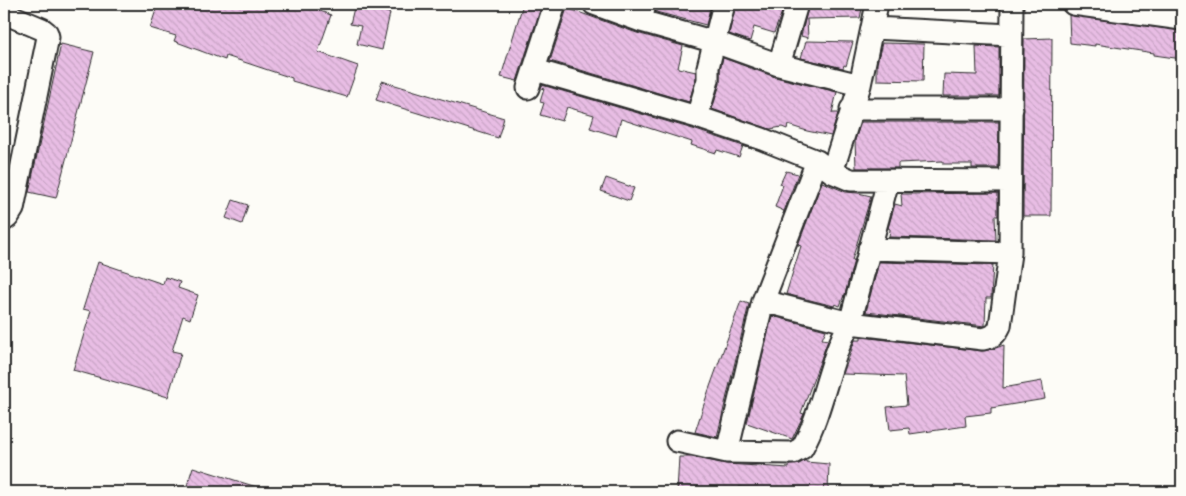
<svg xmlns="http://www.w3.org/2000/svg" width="1186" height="496" font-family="'Patrick Hand',sans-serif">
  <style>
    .building { fill: url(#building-back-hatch); stroke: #2b2b2b }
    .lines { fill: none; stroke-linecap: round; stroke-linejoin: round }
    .minor-casing { stroke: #2b2b2b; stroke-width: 25 }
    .minor { stroke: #fdfcf7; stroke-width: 21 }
  </style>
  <defs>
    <pattern id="building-back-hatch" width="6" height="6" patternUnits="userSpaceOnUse" patternTransform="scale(1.25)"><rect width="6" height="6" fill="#e8bde4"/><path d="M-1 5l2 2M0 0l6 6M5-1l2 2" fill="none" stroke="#c7a3c4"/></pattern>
  </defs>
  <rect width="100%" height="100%" fill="#fdfcf7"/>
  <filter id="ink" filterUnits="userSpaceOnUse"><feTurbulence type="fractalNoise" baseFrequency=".02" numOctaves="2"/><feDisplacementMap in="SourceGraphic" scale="10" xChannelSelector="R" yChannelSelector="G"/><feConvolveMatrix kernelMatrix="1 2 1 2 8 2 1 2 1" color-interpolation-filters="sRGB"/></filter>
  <g filter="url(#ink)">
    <path class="building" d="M158,4H323L320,11L331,15L318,52L358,66L347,97L292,81V78L226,56L225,60L174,41L176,36L150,28Z
      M355,4H387L385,12L390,13L382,50L357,44L361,26L350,24Z
      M523,4H542L517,81L501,77Z
      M657,4H711L706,25L656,12Z
      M736,4H780L778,11L782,12L774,33L754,27L750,41L729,34Z
      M809,4H863L860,18L807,19L808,38L801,36Z
      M567,8L637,33L683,46L678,68L696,72V78L689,102L550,61Z
      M1069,15L1182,31V59L1154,55V53L1095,44V46L1070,43Z
      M1052,38L1051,216H1023L1024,39Z
      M806,41L853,42L846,66L844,65L843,68L801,58Z
      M882,43L924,44L923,81L877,80V63Z
      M61,44L94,52L56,198L29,192Z
      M976,46L999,47V96H943L944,74L977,75Z
      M723,58L775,77L837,92L832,113H838L831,136L807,131L788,125L787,129L782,127L770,129L712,109L720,84V69Z
      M382,81L504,118L498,138L376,100Z
      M542,85L693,129L752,149L743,146L739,157L717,150L716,153L691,145L692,142L621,119L616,136L590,128L594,115L567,107L562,121L540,115L544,103L540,102L544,89L541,88Z
      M861,122H999L998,168H972V164H943V161L898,163V168H856L855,140Z
      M786,171L798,174L783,214L784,211L775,207L783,185L780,184Z
      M606,178L634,188L629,201L601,191Z
      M822,182L846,192L858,193L871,196L852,260H854L844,298V295L840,306L835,304L834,306L786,294L801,246L798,245Z
      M998,193V216H995L996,240L889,237L890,229L888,228L895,204L902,206L901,194Z
      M233,200L248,205L242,224L226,218Z
      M98,262L163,284L165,277L180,282L178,288L198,295L190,319L183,316L172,351L181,353L168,397L73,370L91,311L83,309Z
      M879,262L993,265L991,298H986L985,326L866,312Z
      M741,301L749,304L717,437L695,432L707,395Z
      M772,316L826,330L822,339L828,340L801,413L804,414L792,439L747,423Z
      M861,337L982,351L993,349L1004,345L1003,388L1042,381L1045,399L991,408V413L965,416L966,426L910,434L909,428L890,430L887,407L907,405L904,376L843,374L854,343L855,340H861Z
      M679,457H691L727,464L789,468V465L799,464L806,460V462L829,464L828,492H785V490L739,487V492H677Z
      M193,467L263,489V492H185Z"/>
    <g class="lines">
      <g class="minor-casing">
        <path id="minor" d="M594,4L641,21L715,42L779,65L860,85
          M1073,4L1182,19
          M4,13L42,29L47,33L48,37L13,209L8,217L4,220
          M641,21L645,4
          M873,28L1011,35
          M779,65L797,4
          M535,70L697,117L762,139L817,161L832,172L851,180L1010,181
          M528,88L555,4
          M851,109H1012
          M697,117L708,80V67L724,4
          M832,172L860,85L877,4
          M869,249L1010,253
          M763,301L850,323L983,339C992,337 996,335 1000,326L1010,253L1012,4
          M677,441L727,452L793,453L802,448C824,409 828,361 850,323L888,181
          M727,452L763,301L817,161"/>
      </g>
      <use href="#minor" class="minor"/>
    </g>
  </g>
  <rect width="1186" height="496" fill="none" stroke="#fdfcf7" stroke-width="20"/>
  <rect x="10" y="10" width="1166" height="476" fill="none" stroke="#2b2b2b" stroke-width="2" filter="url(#ink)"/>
</svg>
